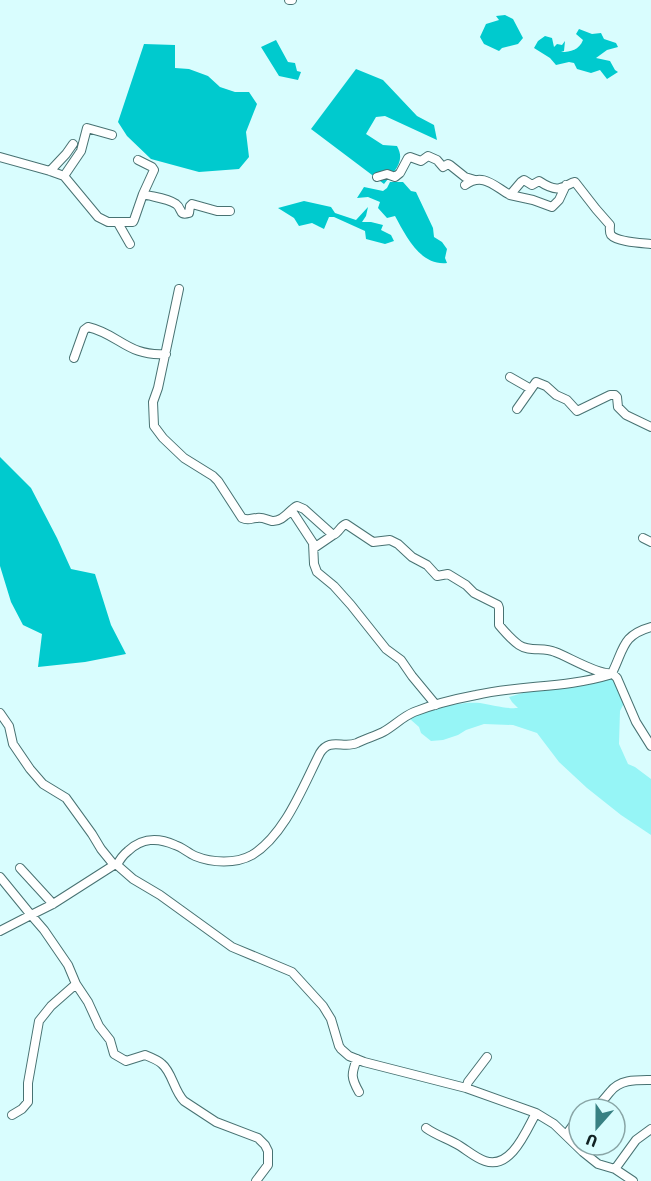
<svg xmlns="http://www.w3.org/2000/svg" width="651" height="1181" font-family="Signika,sans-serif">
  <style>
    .green { fill: #96f5f6 }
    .forest { fill: #00cace }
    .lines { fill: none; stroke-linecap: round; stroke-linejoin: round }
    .minor-casing { stroke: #487272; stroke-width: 10 }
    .minor { stroke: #fff; stroke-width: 8 }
  </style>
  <rect width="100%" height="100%" fill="#d9fdfe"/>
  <path class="green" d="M612,676L624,703L620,711L619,744L628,764L635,767L651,779V835L621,815L587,788L559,762L537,733L513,725L484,724L466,730L458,735L443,740L431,741L421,733L419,727L410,719C427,709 461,701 480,703C494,705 504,709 518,708L512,702L509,697L536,689Z"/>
  <path class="forest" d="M505,15L513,19L523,38L518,44L502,48L499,51L484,44L480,37L486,24L499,20L496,16Z
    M579,29L592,34L601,33L604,39L616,43L618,47L607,50L596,58L610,61L615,70L618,72L607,79L600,70L591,73L577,69L574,63L569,62L556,65L550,58L534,48L538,41L545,36L552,38L554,47L557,44L562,45L565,41L564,51L561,52C571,52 579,50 583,40L576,34Z
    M276,40L288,62L295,63L297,71L301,72L298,80L279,76L261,47Z
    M144,44L175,45V68L189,69L208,76L220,87L235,92H249L257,104L246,132L249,157L239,169L199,172L151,159L127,136L118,122Z
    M356,69L383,80L417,116L434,125L437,140L385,116L376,117L366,134L383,145L397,146C406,162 394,171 384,184L311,129Z
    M390,182H403L411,191L416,192L433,228L434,237L442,242L447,249L445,258L447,263C420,266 406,236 395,216L387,218L378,208L380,202L368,197L357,198L364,187L383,191L387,188Z
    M304,201L331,207L335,213L356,220L368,207L366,216L362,222H371L383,225L381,230L391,235L394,241L385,244L366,239L365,231L334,217H329L324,229L312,223L299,226L294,218L278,208Z
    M0,454V457L31,488L57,538L71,569L95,574L111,625L126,654L85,662L38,667L42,634L23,625L11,602L0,566Z"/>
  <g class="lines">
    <g class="minor-casing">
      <path id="minor" d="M289,0H292
        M0,157L50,171L64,176L98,217L108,222H133L134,220L143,194L154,170L152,167L138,160
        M50,171L66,154L73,144
        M64,176L81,151L87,128L112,135
        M377,177L387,174L395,177L400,173L408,158L410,157L421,161L428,156L437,160L443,167L448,164L450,165L465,177L475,180
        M465,185C483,172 494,186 510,195
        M566,185L559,200L552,207L533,200L510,195L521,182L524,180L532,185L539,181C545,185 553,190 560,188C566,187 570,183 575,182L596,209L610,225C610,228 609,232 611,235C617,242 642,243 651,244
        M143,194C153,197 167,198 176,204C183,209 178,216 189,213L190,206L192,204L217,211H230
        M118,223L130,244
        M179,289L158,388L153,402L154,426L163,438L184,458L213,476L218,481L242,518C249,521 251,518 257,518C263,517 267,520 272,521C283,522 289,510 297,506L304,509L333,535C339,533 340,526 346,524L373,542L390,540L398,544L412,557L427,565L437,576L448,574L466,585L474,593L498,605L499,608V625C504,631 512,640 519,645C529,652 544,647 555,652C569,657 600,676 612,673L617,678L636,722L651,746
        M74,358L84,330L88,327C119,334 128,357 166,354
        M510,377L531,389
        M517,409L536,382L546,386L556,395L567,400L577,411L610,395H615L617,397L618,407L626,415L651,427
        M286,515L290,512L294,514L313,543L314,564L317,572L334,586L351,605L386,649L401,660L412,676L436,705
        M643,538L651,542
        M314,548L333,535
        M612,673C624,649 622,635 651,627
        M0,713L9,726L13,744L30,769L43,784L66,798L92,834L101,849L114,865
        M117,865C120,859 123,855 128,851C142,838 157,837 175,845C182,847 188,853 195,856C212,863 236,864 252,855C285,835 303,786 320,753C330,737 343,749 357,743C365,739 375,736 383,732C394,726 402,717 414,712C434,704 455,699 476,695C520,685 566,688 609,675
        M20,868L53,904
        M0,877L31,915L53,904L114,865H117L133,879L160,895L232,947L292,972L323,1006L331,1019L339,1046L341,1049L349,1056L364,1062L466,1088L536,1113L554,1124L583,1152L598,1164L615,1169L633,1181
        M0,931L31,915L44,930L68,965L76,984L88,1002L99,1026L110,1040L114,1054L126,1061L145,1055C150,1057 158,1060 162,1064C172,1072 174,1091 184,1101L216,1122L258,1138L265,1145L268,1151V1165L256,1181
        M357,1059C351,1074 351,1078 359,1092
        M466,1088L468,1082L487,1057
        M593,1109C601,1104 604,1099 610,1092C620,1079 637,1080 651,1080
        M12,1115L22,1109L28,1102V1083L39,1021L51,1006L76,984
        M426,1128C437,1136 449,1139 460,1146C468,1151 476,1158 485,1161C511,1170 526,1131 536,1113
        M566,1135L579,1117
        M615,1169L636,1140L651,1129"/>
    </g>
    <use href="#minor" class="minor"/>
  </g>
  <g transform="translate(597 1127) rotate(201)"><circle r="28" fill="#d9fdfe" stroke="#89a5a6" stroke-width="1.5"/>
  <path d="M0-4.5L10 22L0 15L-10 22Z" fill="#388183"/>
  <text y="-9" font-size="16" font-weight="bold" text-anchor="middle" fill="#112223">U</text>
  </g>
</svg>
